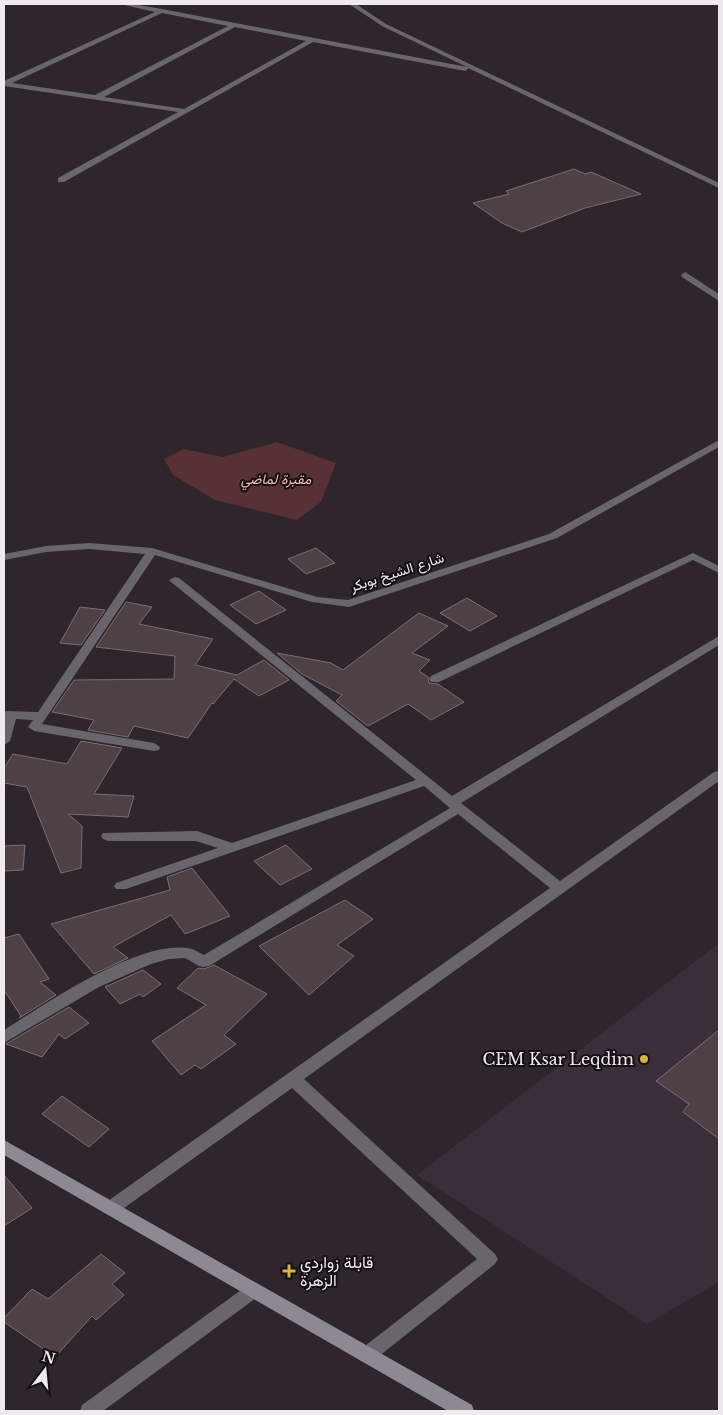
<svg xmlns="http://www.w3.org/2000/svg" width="723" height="1415" font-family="'Libre Baskerville',Vazirmatn,serif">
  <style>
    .built { fill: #3b2e3b }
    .green { fill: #573133 }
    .building { fill: #4e4146; stroke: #7c6d73 }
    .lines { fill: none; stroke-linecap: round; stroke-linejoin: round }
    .street { fill: #68666c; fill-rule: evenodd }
    .secondary { fill: #8c8992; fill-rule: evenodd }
    .poi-dot { fill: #d8b434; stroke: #130f13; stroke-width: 2 }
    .labels { text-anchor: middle; stroke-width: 4; stroke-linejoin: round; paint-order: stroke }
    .park-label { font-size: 14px; font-style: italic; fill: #f7b9ba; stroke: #130f13 }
    .street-label { font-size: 14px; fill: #f0eaef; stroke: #130f13 }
    .near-poi-label { font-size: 16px; fill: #f0eaef; stroke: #130f13; text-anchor: end }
  </style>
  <rect width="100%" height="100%" fill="#2e252d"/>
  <path class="built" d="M719,943V1282L647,1324L417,1175Z"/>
  <path class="green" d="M277,442L336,463L321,502L297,520L215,500L173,475L164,459L184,449L223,457Z"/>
  <path class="building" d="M574,169L585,174L591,172L641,194L585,208L522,232L502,223L473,203L509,194L506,191Z
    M316,548L335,563L306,574L288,559Z
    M259,591L286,610L256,624L230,605Z
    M467,598L497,616L470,631L440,613Z
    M126,602L152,607L139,624L213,639L195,665L237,675L264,660L289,680L259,696L234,679L213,704L212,703L188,738L134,726L128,737L88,730L94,720L52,712L74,680L174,679L175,656L96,647Z
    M80,607L105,610L81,645L60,643Z
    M419,613L448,626L412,653L430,660L419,671L428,677L429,683L438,684L464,702L431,720L408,704L368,726L336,701L342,695L302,674L277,653L331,663L343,670Z
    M81,741L122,748L94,794L134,796L128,817L68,814L82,826L81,868L61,873L27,787L4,783V768L13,754L67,764Z
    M25,845L23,870L4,871V846Z
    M286,845L312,869L280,885L254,861Z
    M192,868L230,916L185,934L171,915L113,947L128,958L94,974L51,924L170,890L167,877Z
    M345,900L373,919L337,945L354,956L309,995L259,946Z
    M19,934L49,979L40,982L56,995L19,1018L21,1016L4,990V938Z
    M214,965L267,994L224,1035L236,1044L201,1069L195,1065L181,1075L152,1041L206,1005L177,988L198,968L204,969Z
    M143,970L161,984L143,997L140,994L120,1004L105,987Z
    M69,1007L89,1023L65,1039L59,1034L42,1057L6,1044Z
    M719,1030V1139L683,1112L689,1104L656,1081Z
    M62,1096L109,1129L89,1147L42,1114Z
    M4,1175L32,1208L4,1226Z
    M101,1254L125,1273L112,1284L124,1295L96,1320L92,1316L55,1357L4,1322V1318L32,1289L48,1299Z"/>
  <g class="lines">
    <path class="street" d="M120,4H132L162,9L467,67L382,26L349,4H356L386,24L719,183V188L468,68L467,70L465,71L313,42L64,182H58V178L178,112L4,86V81L155,12ZM162,13L228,26L95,95L12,83ZM235,27L306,41L184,109L104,97Z
      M685,272L719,294V301L682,277L681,275Z
      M719,440V447L557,538L349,607L312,602L155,555L42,724L154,743L160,747L159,750L154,751L34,731L28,727L33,720L16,719L10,741L4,745V711L38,712L145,554L89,549L46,552L4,560V554L46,546L89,543L152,548L317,597L348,600L549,534Z
      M693,553L719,566V573L693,560L439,682H431L429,679L431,676Z
      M175,577L179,578L452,796L719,636V645L461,803L560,881L714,772L719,771V781L304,1079L495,1254L498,1259L495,1264L373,1361L367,1363L361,1361L358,1355L361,1349L477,1259L292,1088L117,1213L111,1215L105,1213L103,1208L105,1203L550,888L458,814L209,966L204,967L199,966L185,958L169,959L151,964L99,987L4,1043V1030C47,1003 136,942 186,948C193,948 198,952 204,955L450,808L424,786L126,889H116L114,886L116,883L218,848L196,841H108L103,839L101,836L103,833L197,831L232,843L416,780L171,582L169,580Z
      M254,1282L260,1285L263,1290L260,1295L103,1411H80L82,1405L248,1285Z"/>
    <path class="secondary" d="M4,1140L472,1405L474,1411H448L4,1155Z"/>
  </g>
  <g class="poi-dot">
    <circle cx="644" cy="1059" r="5"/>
    <path d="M286.5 1263.5h5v5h5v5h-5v5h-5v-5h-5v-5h5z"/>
  </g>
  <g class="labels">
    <g class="park-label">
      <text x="276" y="484">مقبرة لماضي</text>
    </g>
    <g class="street-label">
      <text transform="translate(397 572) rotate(-18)" y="5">شارع الشيخ بوبكر</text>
    </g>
    <g class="near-poi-label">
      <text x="634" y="1065">CEM Ksar Leqdim</text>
      <text x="300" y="1268" text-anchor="start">قابلة زواردي<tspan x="300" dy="18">الزهرة</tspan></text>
    </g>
  </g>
  <rect width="723" height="1415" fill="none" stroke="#f0eaef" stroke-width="10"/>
  <g transform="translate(45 1370) rotate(16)" stroke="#130f13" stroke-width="4" paint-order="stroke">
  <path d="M0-4L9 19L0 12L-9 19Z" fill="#f0eaef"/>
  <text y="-8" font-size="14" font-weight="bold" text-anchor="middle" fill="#f0eaef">N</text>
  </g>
</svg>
